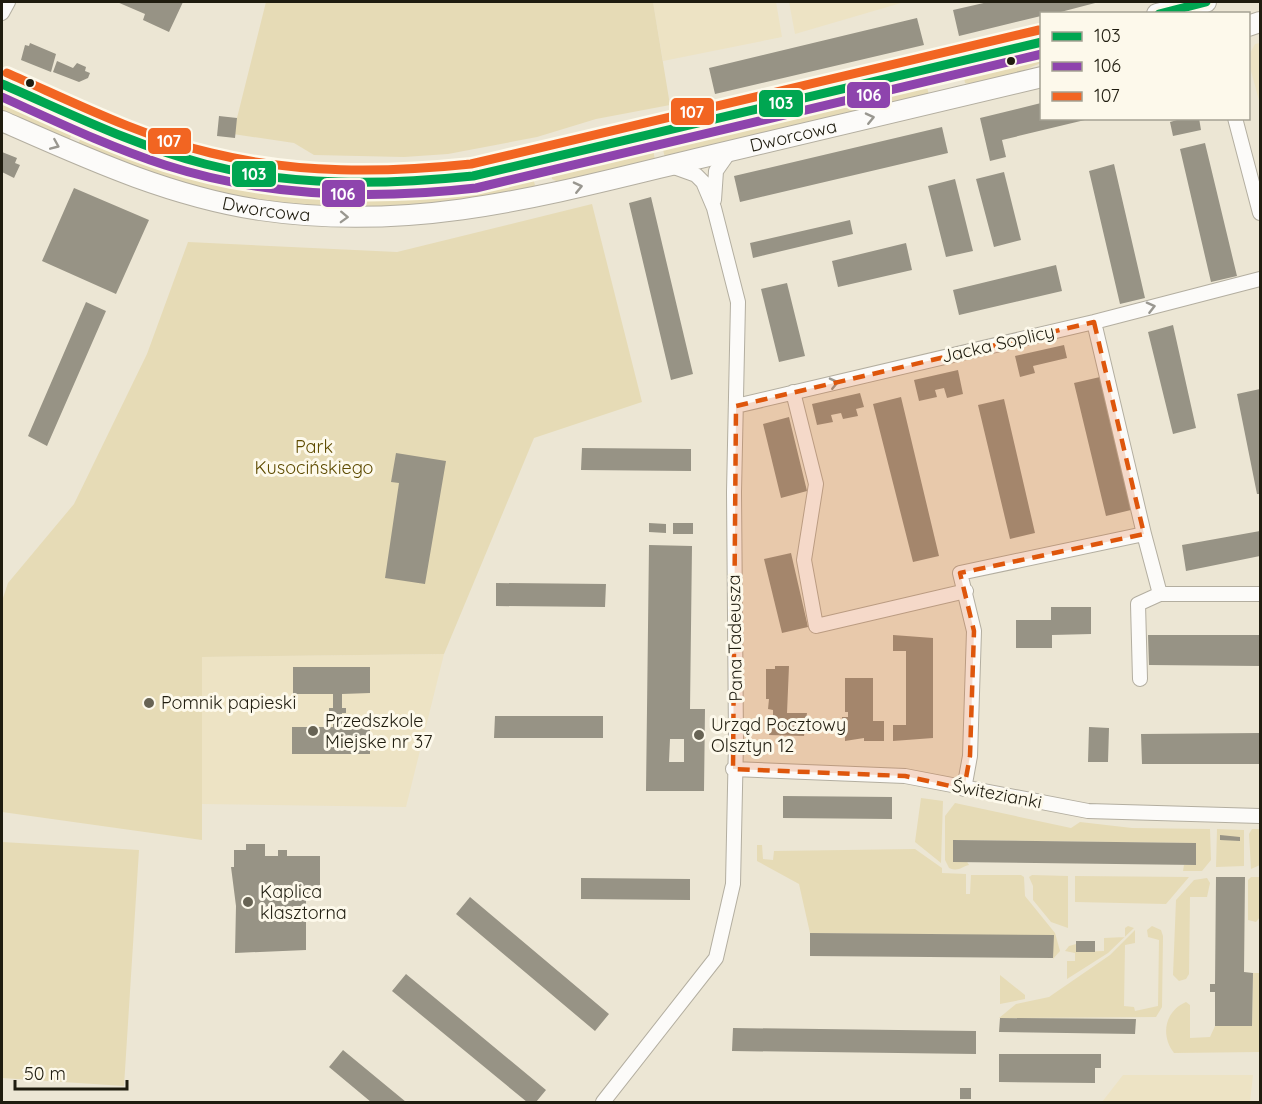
<svg xmlns="http://www.w3.org/2000/svg" width="1262" height="1104" font-family="Quicksand,sans-serif">
  <style>
    .built { fill: #ede3c4 }
    .green { fill: #e6dbb6 }
    .building { fill: #979385; fill-rule: evenodd }
    .lines { fill: none; stroke-linecap: round; stroke-linejoin: round }
    .street-casing { stroke: #b3aea0; stroke-width: 16 }
    .secondary-casing { stroke: #b3aea0; stroke-width: 22 }
    .street { stroke: #fcfbf9; stroke-width: 14 }
    .secondary { stroke: #fcfbf9; stroke-width: 20 }
    .bus-1-casing { stroke: #fdf9eb; stroke-width: 14 }
    .bus-2-casing { stroke: #fdf9eb; stroke-width: 14 }
    .bus-3-casing { stroke: #fdf9eb; stroke-width: 14 }
    .bus-1 { stroke: #00a651; stroke-width: 9 }
    .bus-2 { stroke: #8e44ad; stroke-width: 9 }
    .bus-3 { stroke: #f26522; stroke-width: 9 }
    .oneway { stroke: #999790 }
    .marked { fill: #de560c; fill-opacity: 0.2; stroke: #de560c; stroke-width: 4.5; stroke-dasharray: 12 8; stroke-linejoin: round }
    .bus-dot { fill: #1f1c0f; stroke: #fdf9eb; stroke-width: 2 }
    .poi-dot { fill: #676354; stroke: #fdf9eb; stroke-width: 2 }
    .labels { text-anchor: middle; stroke-width: 6; stroke-linejoin: round; paint-order: stroke }
    .street-label { font-size: 18px; fill: #1f1c0f; stroke: #fdf9eb }
    .park-label { font-size: 18px; fill: #5e4b00; stroke: #fdf9eb }
    .poi-label { font-size: 18px; fill: #1f1c0f; stroke: #fdf9eb; text-anchor: start }
    .line-badge { stroke: #fdf9eb; stroke-width: 2 }
    .badge-label { font-size: 16px; text-anchor: middle; font-weight: bold; fill: #fff }
  </style>
  <rect width="100%" height="100%" fill="#ece6d4"/>
  <path class="built" d="M653,2H776L782,37L663,61Z
    M789,2H901V3L795,34Z
    M1260,43V104L1248,60L1249,55L1255,44Z
    M444,654L406,807L202,804V657Z
    M1123,1075H1253L1250,1102H1102Z"/>
  <path class="green" d="M266,2H653L670,105L596,119L537,137L448,154L404,157L314,155L294,143L233,134Z
    M1041,51V63C1024,70 983,89 965,83L963,72L970,67Z
    M925,79L929,95L665,158L661,141Z
    M2,93L75,125L69,141L2,112Z
    M84,130L254,184L289,189L331,192H401L528,174L532,175L535,185L531,190L390,209L303,206L242,198L180,184L78,145Z
    M652,144L655,160L558,182L552,179L551,172L560,166Z
    M592,204L642,402L534,438L444,654L202,657V840L2,812V601L8,583L74,504L147,354L188,242L397,252Z
    M921,798L943,801L941,863L915,842Z
    M955,803L1071,828L1080,822L1132,828L1210,829L1211,860L1202,871H1183L1184,865H1196V843L954,840L969,865C961,867 959,872 949,868L945,860V816Z
    M1217,829L1244,830V866L1216,867Z
    M1252,829H1260V865L1251,869L1249,834Z
    M2,842L139,850L124,1086L2,1078Z
    M757,845H762L763,859L773,860L774,851L915,849L942,868V873L966,874V894H970L971,875H1021L1024,877L1025,896L1055,933L1060,951L1053,959V936L810,933L799,884L757,861Z
    M1032,875L1068,876V928L1051,922L1033,900V886L1029,877Z
    M1075,876L1189,877L1166,904L1075,902Z
    M1251,877H1260V917L1256,922L1248,920V880Z
    M1207,878L1210,883L1207,897H1190L1189,974L1186,979L1179,981L1173,975L1176,900L1194,880Z
    M1128,926L1134,928L1108,953L1067,979V961H1075V953L1065,951L1069,946L1076,944V952L1104,951V938L1125,937V928Z
    M1152,926L1161,930L1163,936L1162,1007L1156,1017L999,1018L1016,1004L1049,997L1110,955L1135,930V943L1125,945L1124,1006L1134,1007L1135,1011L1158,1006L1159,940L1148,937L1147,930Z
    M1253,973H1260V1052L1174,1053C1160,1035 1165,1011 1186,1002L1190,1005V1038L1210,1037L1215,1026H1252Z
    M1000,975L1025,995V999L1000,1004Z"/>
  <path class="building" d="M117,2H183L169,32L143,20L145,14Z
    M988,2H1099L1053,14H1041V16L959,36L953,10Z
    M917,18L924,45L715,94L709,68Z
    M30,43L56,54L51,72L21,60L25,45L29,46Z
    M57,61L73,68L77,63L86,67L85,71L90,73L88,78L79,82L53,72Z
    M1041,103V118L1089,119L1002,140L1006,157L990,161L980,118Z
    M219,116L237,118L235,138L217,136Z
    M1184,118H1199L1201,130L1173,136L1170,122Z
    M942,127L948,153L740,202L734,176Z
    M1205,143L1237,276L1211,282L1180,149Z
    M2,152L17,158L15,163L20,165L14,178L2,172Z
    M1114,164L1145,298L1120,304L1089,171Z
    M1004,172L1021,240L994,247L976,179Z
    M955,179L973,251L946,257L928,186Z
    M74,188L149,220L116,294L42,261Z
    M651,197L693,374L671,380L629,203Z
    M850,220L853,234L753,258L750,243Z
    M906,243L912,270L838,287L832,261Z
    M1056,265L1062,291L959,315L953,290Z
    M787,283L805,356L779,362L761,289Z
    M86,302L106,311L47,446L28,436Z
    M1173,325L1196,428L1173,434L1148,332Z
    M1064,345L1067,358L1033,366L1035,373L1020,377L1015,356Z
    M958,370L963,394L947,398L944,388L935,390L937,397L919,401L914,380Z
    M1100,377L1131,510L1106,516L1074,383Z
    M1260,389V494H1257L1237,394Z
    M860,393L864,407L856,409L858,416L843,419L841,413L831,415L833,422L817,425L812,404Z
    M901,397L939,556L913,562L873,404Z
    M1004,399L1035,533L1010,539L978,405Z
    M789,417L807,491L781,498L763,424Z
    M582,448L691,449V471L581,470Z
    M396,453L446,461L425,584L385,578L399,483L391,482Z
    M649,523L666,524V533L649,532Z
    M673,523H693V534H673Z
    M1260,531V556L1186,571L1182,545Z
    M649,545L692,546L690,709H705L704,791H646ZM670,739H684V762H669Z
    M791,553L808,627L782,633L764,559Z
    M496,583L606,584L605,607L496,606Z
    M1051,607H1091V634L1052,635V648H1016V620H1051Z
    M893,635L933,638V738L893,741V725H906V651H893Z
    M1148,635H1260V666L1149,665Z
    M775,666H789L787,713H807L804,736L769,735V721H773V710L768,709L769,699H766V669H775Z
    M293,667H370V693L342,694V708H346V713H342V727H370V754H292V727H333V713H329V708H333V694H293Z
    M845,678H873V721H884V741H864V738L845,741V731H842V717H848V712H845Z
    M495,716H603V738H494Z
    M1089,727L1109,728L1108,762H1088Z
    M1260,733V764H1142L1141,734Z
    M783,796L892,797V819L783,818Z
    M1220,835L1240,837V841L1220,840Z
    M953,840L1196,843V865L953,862Z
    M246,844H265V856H278V850H287V856H320V896H306V950L235,953L236,906L231,867H234V850H246Z
    M1216,877H1245L1244,972L1253,973L1252,1026H1215V992H1210V984H1215Z
    M581,878L690,879V900L581,899Z
    M470,897L609,1014L595,1031L456,914Z
    M810,933L1054,935L1053,958L810,956Z
    M1076,941H1095V952H1076Z
    M406,974L546,1090L536,1102H527L392,991Z
    M1000,1018L1136,1019L1135,1034L999,1032Z
    M733,1028L976,1031V1054L732,1051Z
    M343,1050L406,1102H371L329,1067Z
    M999,1054H1101V1068H1095V1083L999,1082Z
    M960,1088H971V1099H960Z"/>
  <g class="lines">
    <g class="street-casing">
      <path id="street" d="M2,13L8,2
        M1235,118L1260,213
        M714,200L716,171L730,151
        M793,392L816,484L804,560L816,626L966,591
        M736,406L1094,322L1260,279
        M1144,534L1160,594
        M1140,679L1138,604L1160,594H1260
        M733,769L905,776L1088,811L1260,816
        M964,789L970,756L974,631L960,573L1144,534L1094,322
        M603,1102L716,958L733,884L736,741L734,492L738,302L714,208L703,182L696,175L671,166"/>
    </g>
    <g class="secondary-casing">
      <g id="secondary">
        <path d="M1157,14L1206,2"/>
        <path d="M1248,26L1260,22"/>
        <path d="M2,84C57,108 112,135 170,154C267,186 372,188 473,176L1042,42"/>
        <path id="s1" d="M2,121C86,158 168,196 260,210C415,233 547,195 696,159C811,132 926,105 1042,77"/>
      </g>
    </g>
    <use href="#street" class="street"/>
    <use href="#secondary" class="secondary"/>
    <g class="bus-1-casing">
      <path id="bus-1" d="M1159,14L1206,2
        M2,84C69,113 135,146 205,164C293,187 384,185 473,176L1042,42"/>
    </g>
    <g class="bus-2-casing">
      <path id="bus-2" d="M2,97C55,121 109,147 165,165C265,197 372,200 476,188L1042,54"/>
    </g>
    <g class="bus-3-casing">
      <path id="bus-3" d="M7,73C73,102 140,136 211,153C297,174 384,173 471,164L1039,30"/>
    </g>
    <use href="#bus-1" class="bus-1"/>
    <use href="#bus-2" class="bus-2"/>
    <use href="#bus-3" class="bus-3"/>
  </g>
  <defs><path id="oneway-chevron" d="M-2-3.5L2.5 0L-2 3.5" fill="none" stroke-width="1.6" stroke-linecap="round" stroke-linejoin="round" transform="scale(1.5)"/></defs>
  <g class="oneway">
    <use href="#oneway-chevron" transform="translate(870 118) rotate(-13)"/>
    <use href="#oneway-chevron" transform="translate(55 145) rotate(23)"/>
    <use href="#oneway-chevron" transform="translate(578 187) rotate(-13)"/>
    <use href="#oneway-chevron" transform="translate(344 217) rotate(2)"/>
    <use href="#oneway-chevron" transform="translate(1151 307) rotate(-14)"/>
    <use href="#oneway-chevron" transform="translate(834 383) rotate(-13)"/>
  </g>
  <path class="marked" d="M1094,322L1144,534L960,573L974,631L970,756L964,789L905,776L733,769L736,406Z"/>
  <g class="bus-dot">
    <circle cx="1011" cy="61" r="5"/>
    <circle cx="30" cy="83" r="5"/>
  </g>
  <g class="poi-dot">
    <circle cx="149" cy="703" r="6"/>
    <circle cx="313" cy="731" r="6"/>
    <circle cx="699" cy="735" r="6"/>
    <circle cx="248" cy="902" r="6"/>
  </g>
  <g class="labels">
    <g class="street-label">
      <text dy="6" stroke="none"><textPath href="#s1" startOffset="816">Dworcowa</textPath></text>
      <text dy="6" stroke="none"><textPath href="#s1" startOffset="280">Dworcowa</textPath></text>
      <text transform="translate(998 344) rotate(-13)" y="6">Jacka Soplicy</text>
      <text transform="translate(735 638) rotate(-91)" y="6">Pana Tadeusza</text>
      <text transform="translate(997 794) rotate(11)" y="6">Świtezianki</text>
    </g>
    <g class="park-label">
      <text x="314" y="453">Park<tspan x="314" dy="21">Kusocińskiego</tspan></text>
    </g>
    <g class="poi-label">
      <text x="161" y="709">Pomnik papieski</text>
      <text x="325" y="727">Przedszkole<tspan x="325" dy="21">Miejske nr 37</tspan></text>
      <text x="711" y="731">Urząd Pocztowy<tspan x="711" dy="21">Olsztyn 12</tspan></text>
      <text x="260" y="898">Kaplica<tspan x="260" dy="21">klasztorna</tspan></text>
    </g>
  </g>
  <g class="line-badge">
    <rect x="846" y="81" width="45" height="28" rx="6" fill="#8e44ad"/>
    <rect x="758" y="89" width="46" height="29" rx="6" fill="#00a651"/>
    <rect x="670" y="97" width="45" height="29" rx="6" fill="#f26522"/>
    <rect x="147" y="127" width="45" height="28" rx="6" fill="#f26522"/>
    <rect x="231" y="160" width="46" height="28" rx="6" fill="#00a651"/>
    <rect x="321" y="179" width="45" height="29" rx="6" fill="#8e44ad"/>
  </g>
  <g class="badge-label">
    <text x="869" y="101">106</text>
    <text x="781" y="109">103</text>
    <text x="692" y="118">107</text>
    <text x="169" y="147">107</text>
    <text x="254" y="180">103</text>
    <text x="343" y="200">106</text>
  </g>
  <rect width="1262" height="1104" fill="none" stroke="#1f1c0f" stroke-width="6"/>
  <rect x="1040" y="12" width="210" height="108" fill="#fdf9eb" stroke="#a4a193" stroke-width="1.5"/>
  <rect x="1052" y="32" width="30" height="9" fill="#00a651" stroke="#a4a193" stroke-width="1.5"/>
  <text x="1094" y="42" font-size="18" fill="#1f1c0f">103</text>
  <rect x="1052" y="62" width="30" height="9" fill="#8e44ad" stroke="#a4a193" stroke-width="1.5"/>
  <text x="1094" y="72" font-size="18" fill="#1f1c0f">106</text>
  <rect x="1052" y="92" width="30" height="9" fill="#f26522" stroke="#a4a193" stroke-width="1.5"/>
  <text x="1094" y="102" font-size="18" fill="#1f1c0f">107</text>
  <path d="M15 1080v9h112v-9" fill="none" stroke="#1f1c0f" stroke-width="3"/>
  <text x="24" y="1080" font-size="18" fill="#1f1c0f" stroke="#fdf9eb" stroke-width="4.5" paint-order="stroke">50 m</text>
</svg>
